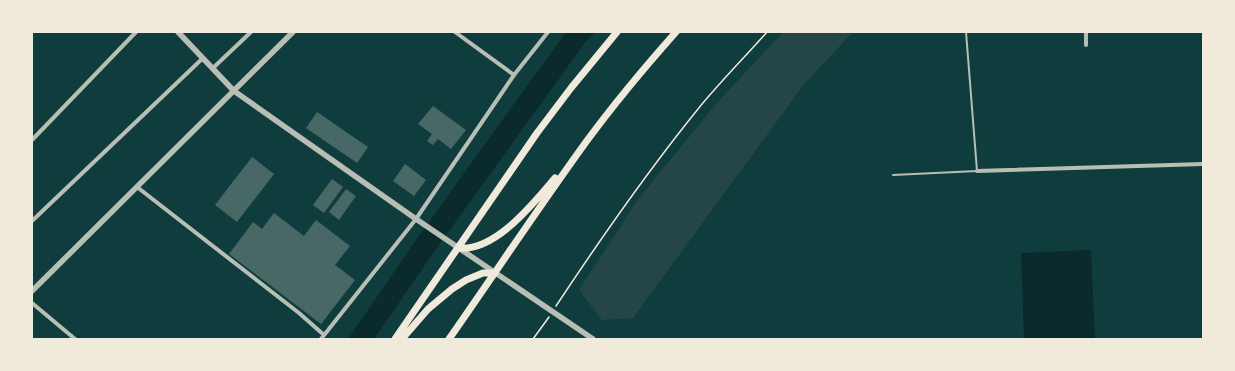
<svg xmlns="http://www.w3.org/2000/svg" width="1235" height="371" font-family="Barlow,sans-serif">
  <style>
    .green { fill: #244646 }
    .water { fill: #0a2a2b }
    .building { fill: #486865 }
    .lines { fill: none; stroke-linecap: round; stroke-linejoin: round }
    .path { stroke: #f1e9da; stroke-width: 1.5 }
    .service { stroke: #b8beb3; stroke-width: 2 }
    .minor { stroke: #b8beb3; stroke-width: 4 }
    .tertiary { stroke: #b8beb3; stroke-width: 5.5 }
    .trunk { stroke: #f1e9da; stroke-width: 7 }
  </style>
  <rect width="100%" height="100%" fill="#0f3d3e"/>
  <path class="green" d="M783,32H853L805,83L633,318L602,320L579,290L639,198L716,104Z"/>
  <path class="water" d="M566,32H595L584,44L436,249L374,339H348L418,237Z
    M1091,250L1095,339H1024L1021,253Z"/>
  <path class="building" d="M433,106L466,130L451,149L438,139L433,145L427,141L432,134L418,124Z
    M317,112L368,147L357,163L306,128Z
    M252,157L274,174L237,222L215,205Z
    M405,164L426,180L414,196L393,181Z
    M332,179L343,187L324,213L313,205Z
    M346,189L356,196L339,220L329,212Z
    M274,213L304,236L316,220L350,246L335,265L355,280L321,324L229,254L253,222L262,229Z"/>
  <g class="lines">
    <path class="path" d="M556,306C601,238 647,172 698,109C720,82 744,58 767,32
      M533,339L549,317"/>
    <path class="service" d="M893,175L977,171L966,32"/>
    <path class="minor" d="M455,32L514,75
      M1086,32V45
      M213,68L251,32
      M32,140L136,32
      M977,171L1203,164
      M137,187L299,313L324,335
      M32,221L203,58
      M32,303L75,339
      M321,339L416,219L514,75L548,32"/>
    <path class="tertiary" d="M178,32L234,91L416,219L593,339
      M32,291L293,32"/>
    <path class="trunk" d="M458,248C495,252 533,204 555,178
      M395,339L537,133L571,88L617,32
      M402,339L428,309L452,289L466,280L483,273H495
      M449,339C495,273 539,207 586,142C614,104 644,68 676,32"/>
  </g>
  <rect width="1235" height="371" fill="none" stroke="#f1e9da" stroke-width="66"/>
</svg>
